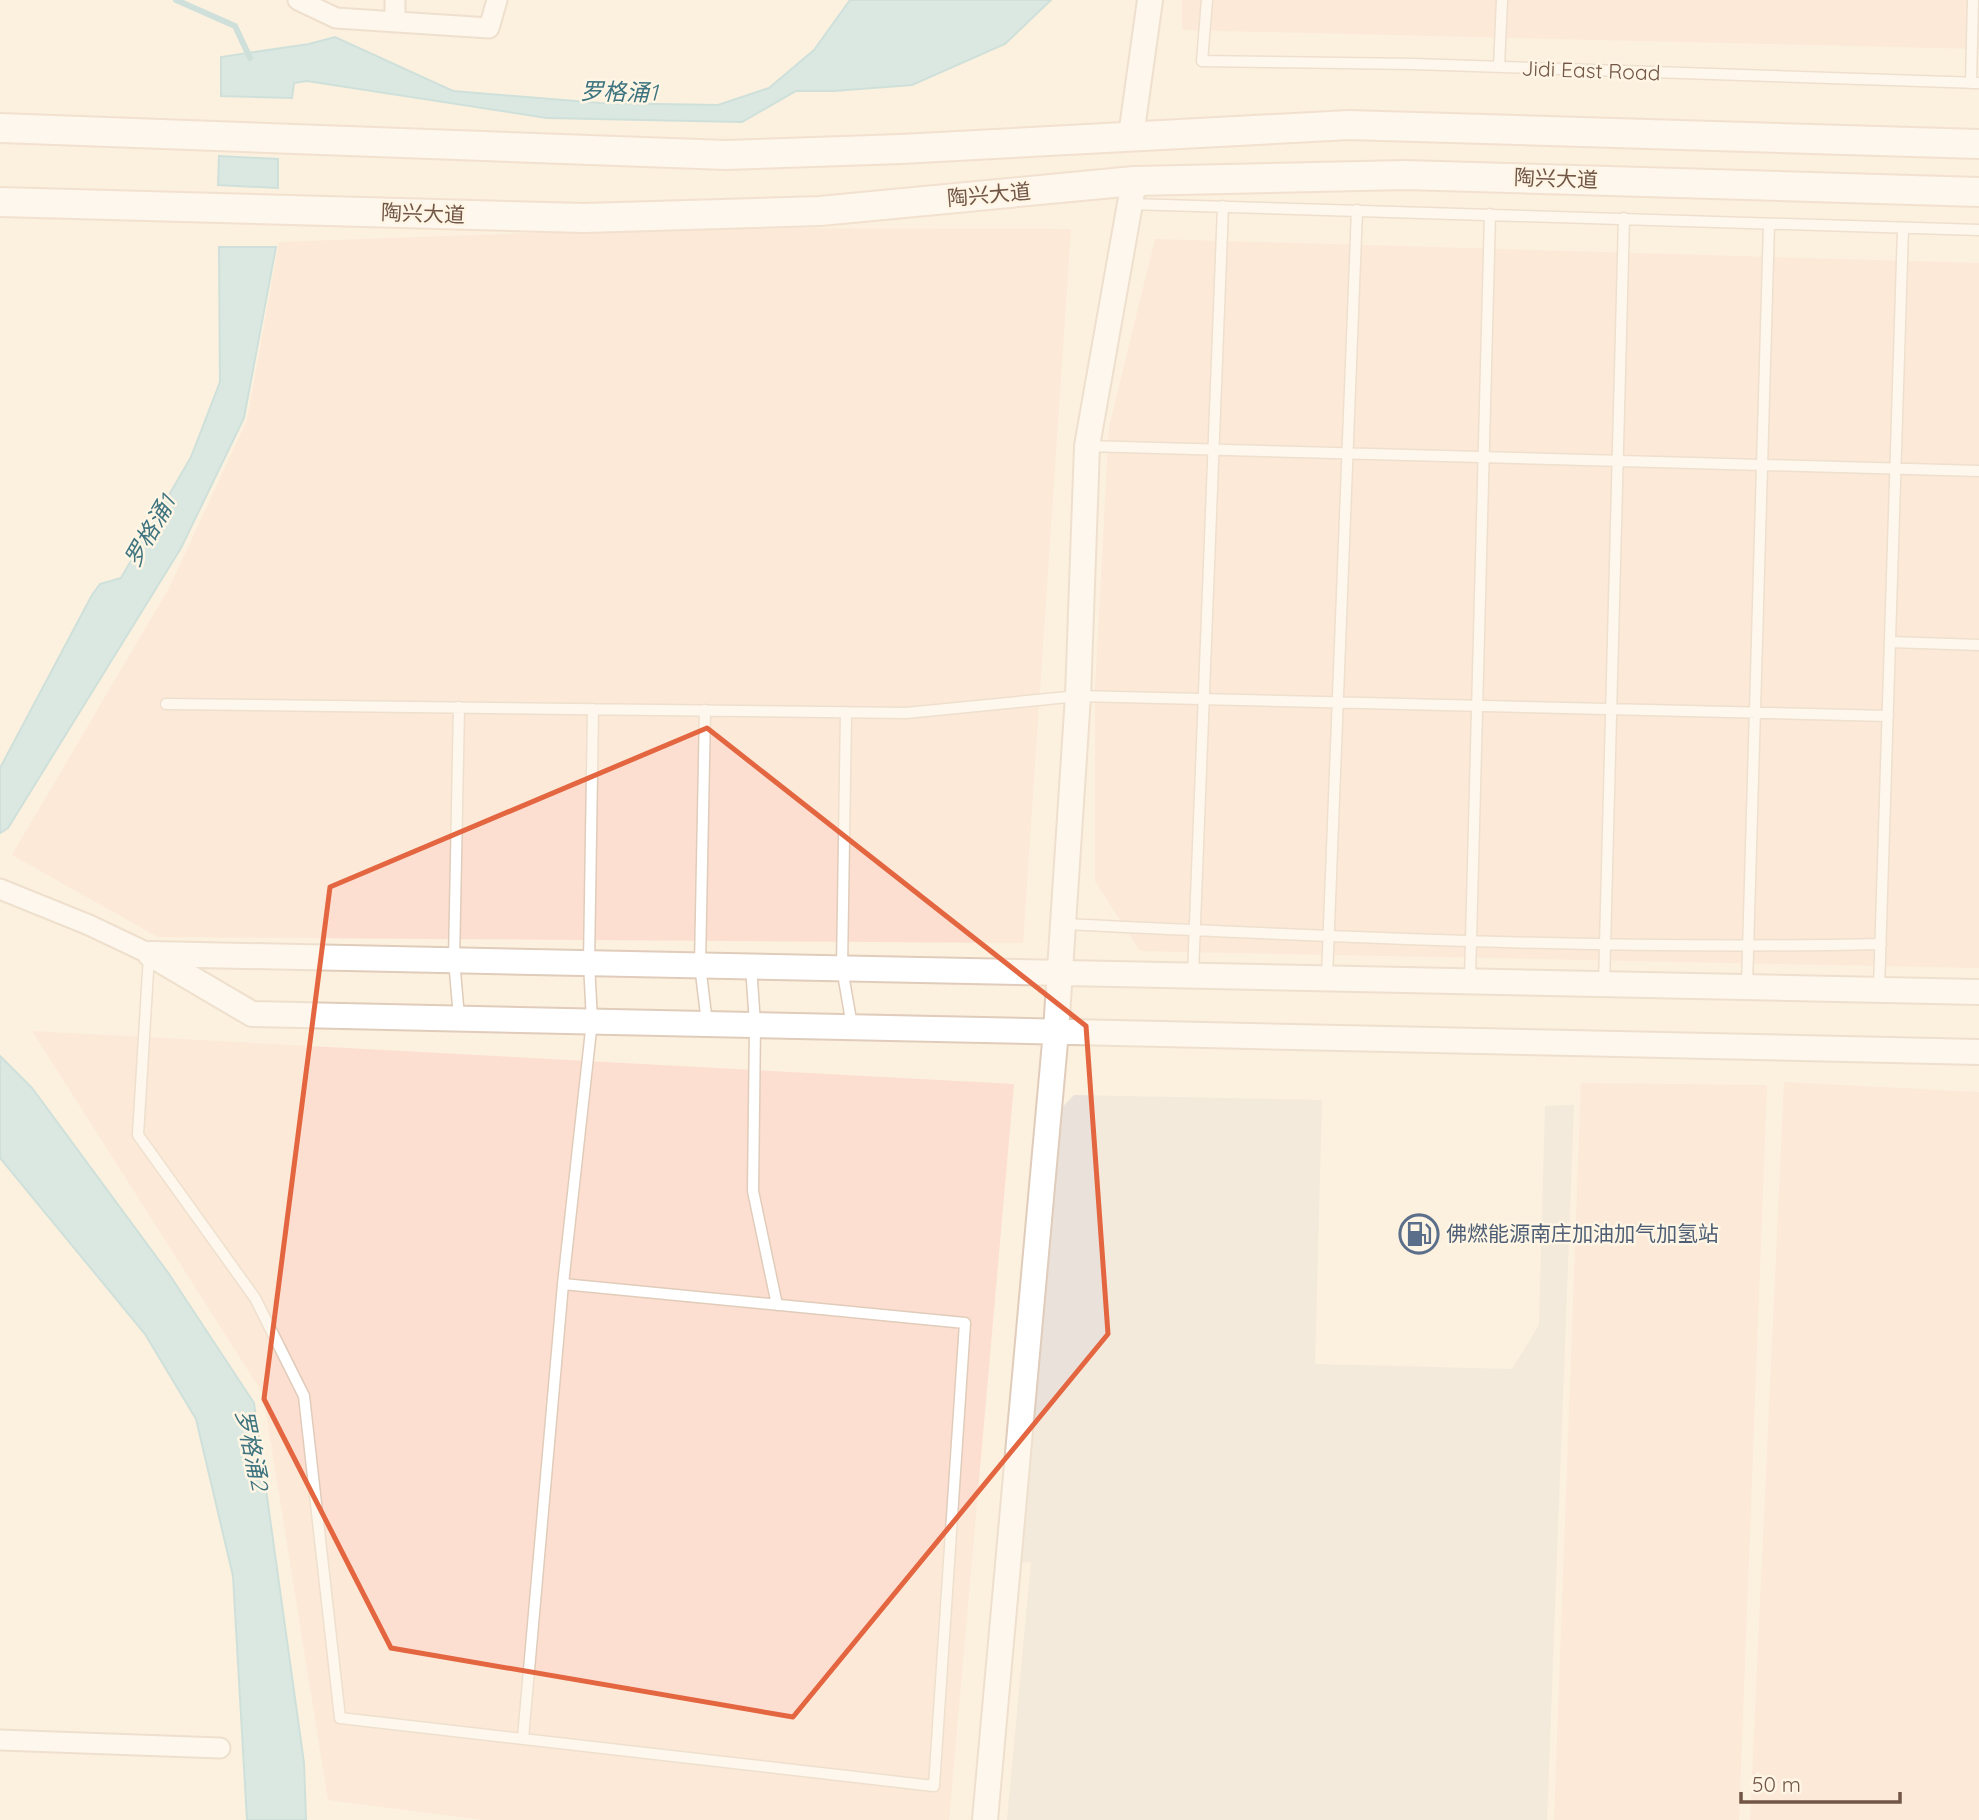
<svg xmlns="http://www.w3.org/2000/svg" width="1979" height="1820" font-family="Quicksand,'Noto Sans SC',sans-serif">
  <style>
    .commercial { fill: #fddfd1 }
    .industrial { fill: #eae2da }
    .water { fill: #b3dee5; stroke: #99cdd7; stroke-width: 2 }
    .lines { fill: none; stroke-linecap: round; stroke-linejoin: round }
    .stream { stroke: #99cdd7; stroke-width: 6 }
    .service-casing { stroke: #e0ccba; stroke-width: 13 }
    .minor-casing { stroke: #e0ccba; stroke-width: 23 }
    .tertiary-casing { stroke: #e0ccba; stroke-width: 28 }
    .secondary-casing { stroke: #e7cfba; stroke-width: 32 }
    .service { stroke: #fff; stroke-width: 10 }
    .minor { stroke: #fff; stroke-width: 19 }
    .tertiary { stroke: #fff; stroke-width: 24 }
    .secondary { stroke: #fff; stroke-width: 28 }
    .marked { fill: none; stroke: #e36640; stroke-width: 5; stroke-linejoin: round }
    .labels { text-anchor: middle; stroke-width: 5; stroke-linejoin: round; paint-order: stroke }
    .street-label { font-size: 21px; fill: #725646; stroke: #fff5e4 }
    .service-label { font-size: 21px; fill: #4e5e75; stroke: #fff5e4; text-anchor: start }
    .water-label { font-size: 23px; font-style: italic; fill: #3d747f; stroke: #fff5e4 }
  </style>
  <rect width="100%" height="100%" fill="#fcf1de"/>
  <path class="commercial" d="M1182,0H1979V49L1182,30Z
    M667,228L1071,229L1023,943L158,937L12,855L169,588L247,420L279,242Z
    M1155,239L1979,263V968L1140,951L1095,881V688L1109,427Z
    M32,1031L1014,1084L949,1820H483L328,1800L263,1394Z
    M1784,1082L1979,1092V1820H1750Z
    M1581,1083L1767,1085L1739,1820H1554Z"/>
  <path class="industrial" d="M1074,1095L1322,1100L1315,1364L1512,1369L1539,1325L1545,1106L1574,1105L1547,1820H1007L1031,1562L1018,1563L1056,1114Z"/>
  <path class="water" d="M850,0H1051L1005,44L912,85L834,91H796L742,122L547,118L307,81L294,83L292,98L221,96V57L309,44L335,37L453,91L600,103L718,105L769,88L814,50Z
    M219,156L278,159V188L218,185Z
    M219,247H276L244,418L181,548L8,828L0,833V768L92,595L100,584L121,578L191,457L220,382Z
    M0,1056L32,1088L169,1274L254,1403L304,1763L306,1820H247L233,1576L196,1419L145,1334L0,1158Z"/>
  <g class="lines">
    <path class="stream" d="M176,0L235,26L250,58"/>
    <g class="service-casing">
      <path id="service" d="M1207,0L1202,61L1414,64L1979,83
        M1499,67L1502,0
        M1971,83L1973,0
        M1130,204L1979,230
        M1087,446L1979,471
        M1890,642L1979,645
        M166,704L906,713L1078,696L1888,716
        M705,710L700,965L707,1023
        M846,712L842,968L852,1026
        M1063,924C1335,937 1608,950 1881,944
        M149,955L138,1135L255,1298L304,1396L340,1718L934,1786L965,1323L563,1284L592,1021L589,963L593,709
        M751,966L755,1024L753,1191L777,1305
        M1193,974L1223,206
        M1327,977L1357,210
        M1470,979L1490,214
        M1604,984L1624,218
        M1747,986L1769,224
        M1879,989L1903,228
        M459,1017L454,960L459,707
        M523,1738L563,1284"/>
    </g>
    <g class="minor-casing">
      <path id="minor" d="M298,0L336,18L489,28L497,0
        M395,0V22
        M0,889L89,925L150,954
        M0,1740L220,1748"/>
    </g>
    <g class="tertiary-casing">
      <path id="tertiary" d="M1131,136L1150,0
        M150,954L252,1014L1979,1052
        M153,954L1979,992
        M985,1820L1056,1031L1078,696L1087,446L1134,181"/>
    </g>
    <g class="secondary-casing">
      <path id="secondary" d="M0,128L726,155L901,149L1349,125L1979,144
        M0,202L584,218L820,211L1134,181L1405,175L1979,192"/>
    </g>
    <use href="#service" class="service"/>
    <use href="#minor" class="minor"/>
    <use href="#tertiary" class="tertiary"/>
    <use href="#secondary" class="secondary"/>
  </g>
  <path d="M0 0H1979V1820H0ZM707,728L1086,1026L1108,1334L793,1717L391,1648L264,1399L330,887Z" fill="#fcf1de" fill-opacity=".55" fill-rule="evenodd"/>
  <path class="marked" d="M707,728L1086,1026L1108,1334L793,1717L391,1648L264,1399L330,887Z"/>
  <defs>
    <g id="fuel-ring" transform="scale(2.0125)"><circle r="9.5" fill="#fff5e4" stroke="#5c6f8a" stroke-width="1.5"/><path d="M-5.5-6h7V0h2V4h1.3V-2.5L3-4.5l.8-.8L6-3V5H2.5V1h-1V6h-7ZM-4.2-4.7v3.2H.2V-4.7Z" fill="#5c6f8a"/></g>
  </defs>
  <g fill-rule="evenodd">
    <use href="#fuel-ring" x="1419" y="1234"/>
  </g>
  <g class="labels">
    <g class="street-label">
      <text transform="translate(1591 71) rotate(2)" y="7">Jidi East Road</text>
      <text transform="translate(1556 179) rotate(2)" y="7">陶兴大道</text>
      <text transform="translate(989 195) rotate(-5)" y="7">陶兴大道</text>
      <text transform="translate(423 214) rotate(2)" y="7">陶兴大道</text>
    </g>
    <g class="service-label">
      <text x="1446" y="1241">佛燃能源南庄加油加气加氢站</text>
    </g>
    <g class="water-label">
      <text transform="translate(619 92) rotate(1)" y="8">罗格涌1</text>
      <text transform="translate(150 531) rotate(-60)" y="8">罗格涌1</text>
      <text transform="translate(252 1450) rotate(78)" y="8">罗格涌2</text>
    </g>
  </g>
  <path d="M1741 1792v10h159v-10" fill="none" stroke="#725646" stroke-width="3.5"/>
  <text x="1752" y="1792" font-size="21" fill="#725646" stroke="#fff5e4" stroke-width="5" paint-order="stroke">50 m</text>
</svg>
